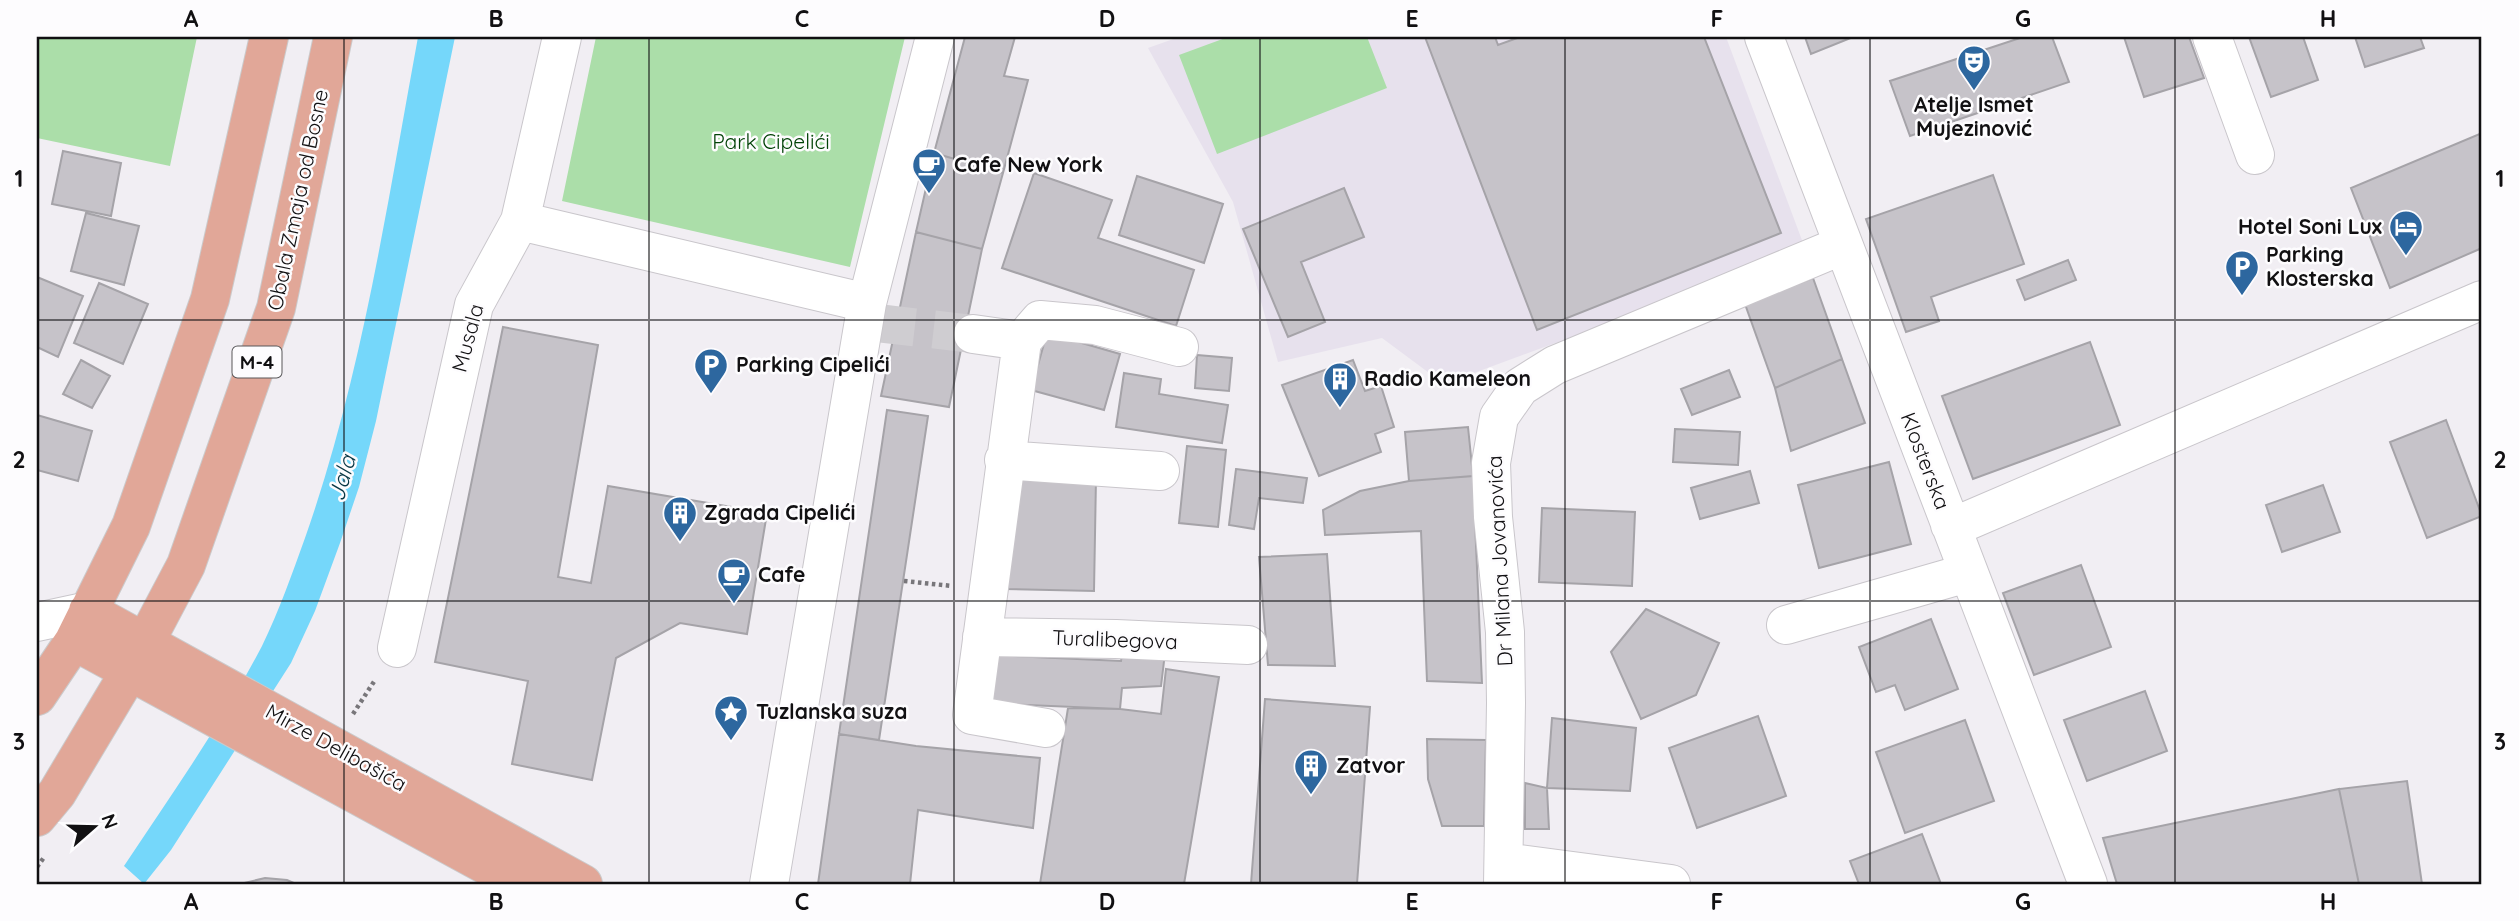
<svg xmlns="http://www.w3.org/2000/svg" width="2519" height="921" font-family="Quicksand,sans-serif">
  <style>
    .built { fill: #e7e1ed }
    .green { fill: #abdea9 }
    .water { fill: #75d7fa }
    .building { fill: #c6c3c9; stroke: #a5a3a8; stroke-width: 2 }
    .lines { fill: none; stroke-linecap: round; stroke-linejoin: round }
    .minor-tunnel { stroke: #cfcdd1; stroke-width: 38; stroke-dasharray: 38 19; stroke-linecap: butt }
    .minor-casing { stroke: #c9c6cb; stroke-width: 40 }
    .major-casing { stroke: #cbcacb; stroke-width: 40 }
    .path { stroke: #78767a; stroke-width: 4.5; stroke-dasharray: 3.5 3.5; stroke-linecap: butt }
    .minor { stroke: #fff; stroke-width: 38 }
    .major { stroke: #e1a798; stroke-width: 38 }
    .grid { fill: none; stroke: #111012; stroke-width: 2; stroke-opacity: 0.55 }
    .labels { text-anchor: middle; stroke-width: 5; stroke-linejoin: round; paint-order: stroke }
    .shield { fill: #fdfcfe; stroke: #585759; stroke-width: 2 }
    .shield-label { font-size: 19px; font-weight: bold; fill: #111012 }
    .poi-label { font-size: 21px; font-weight: bold; fill: #111012; stroke: #fdfcfe; text-anchor: start }
    .park-label { font-size: 21px; fill: #004206; stroke: #fdfcfe }
    .street-label { font-size: 21px; fill: #111012; stroke: #fdfcfe }
    .water-label { font-size: 23px; font-style: italic; fill: #083745; stroke: #fdfcfe }
    .neatline { fill: none; stroke: #111012; stroke-width: 2.5 }
    .grid-label { font-size: 23px; text-anchor: middle; font-weight: bold; fill: #111012 }
  </style>
  <rect width="100%" height="100%" fill="#f1eef3"/>
  <path class="built" d="M1179,37H1726L1806,251L1444,384L1382,338L1278,362L1233,202L1148,48Z"/>
  <path class="green" d="M37,37H197L170,166L37,138Z
    M596,37H905L850,267L562,201Z
    M1228,37H1367L1387,88L1217,154L1179,55Z"/>
  <path class="water" d="M418,37H455L376,421L359,487L340,543L315,611L291,663L171,850L144,884L124,866C172,794 222,723 262,646C279,611 292,574 305,538C362,376 387,205 418,37Z"/>
  <path class="building" d="M965,37H1015L1004,76L1028,80L1003,173L934,153Z
    M1425,37H1495L1498,45L1520,37H1704L1781,233L1537,330Z
    M1805,37H1853L1811,54Z
    M2023,37H2052L2069,82L1910,136L1890,81Z
    M2124,37H2189L2204,78L2144,97Z
    M2249,37H2303L2318,80L2271,97Z
    M2355,37H2420L2424,48L2365,67Z
    M2482,133V248L2390,288L2351,188Z
    M63,151L121,163L111,216L52,204Z
    M934,153L1003,173L982,249L916,232Z
    M1034,173L1112,200L1098,238L1194,270L1176,326L1002,268Z
    M1993,175L2024,264L1931,297L1939,321L1906,332L1866,219Z
    M1137,176L1223,204L1204,263L1119,235Z
    M1344,188L1364,237L1301,262L1325,322L1288,337L1243,229Z
    M86,213L139,226L124,285L71,271Z
    M916,232L982,249L949,407L881,396Z
    M2068,260L2076,280L2025,300L2017,280Z
    M37,277L83,296L58,357L37,347Z
    M1813,278L1842,359L1775,388L1745,304Z
    M99,283L148,304L123,364L74,343Z
    M503,327L598,345L558,577L591,583L608,486L767,513L747,634L680,623L616,658L592,780L512,764L528,681L435,662Z
    M1047,333L1120,354L1104,410L1031,390Z
    M2090,342L2120,425L1973,479L1942,396Z
    M1197,355L1232,358L1229,391L1195,388Z
    M1842,359L1865,423L1791,451L1775,388Z
    M81,360L110,376L92,408L63,394Z
    M1353,360L1365,391L1381,386L1394,427L1375,434L1381,452L1319,476L1282,385Z
    M1729,370L1740,397L1692,415L1681,389Z
    M1124,373L1161,379L1159,394L1228,405L1222,443L1116,427Z
    M887,410L928,416L879,740L839,734Z
    M37,415L92,431L78,481L37,470Z
    M2446,420L2482,516L2427,538L2390,442Z
    M1468,427L1473,476L1409,481L1405,432Z
    M1675,429L1740,432L1738,465L1673,462Z
    M1187,446L1226,450L1218,527L1179,523Z
    M1889,462L1911,544L1819,568L1798,485Z
    M1236,469L1307,478L1303,503L1259,498L1254,529L1229,525Z
    M1750,471L1759,503L1700,519L1691,488Z
    M1007,476L1096,478L1094,591L1005,589Z
    M1473,476L1482,683L1427,681L1421,531L1325,535L1323,510L1360,491L1409,481Z
    M2323,485L2340,532L2282,552L2266,505Z
    M1542,508L1635,512L1632,586L1539,582Z
    M1327,554L1335,666L1268,665L1259,557Z
    M2081,565L2111,647L2034,675L2003,593Z
    M1646,609L1719,643L1696,695L1641,719L1611,652Z
    M1931,619L1958,689L1905,710L1895,685L1876,692L1859,647Z
    M1124,645L1165,653L1161,686L1122,688L1120,709L983,703L990,655L1121,661Z
    M1166,669L1219,677L1184,884H1040L1068,708L1120,709L1161,714Z
    M2145,691L2167,751L2087,781L2064,720Z
    M1265,699L1370,707L1357,884H1251Z
    M1758,716L1786,796L1697,828L1669,748Z
    M1552,718L1636,728L1630,791L1547,788Z
    M1965,720L1994,801L1905,833L1876,752Z
    M839,734L916,746L1040,758L1033,828L918,810L910,884H818Z
    M1427,739L1486,740L1484,826H1442L1428,779Z
    M2407,781L2422,884H2359L2339,789Z
    M1525,783L1547,788L1549,829H1525Z
    M2339,789L2359,884H2117L2103,838Z
    M1922,834L1941,884H1859L1850,861Z
    M265,878L287,880L296,884H240Z"/>
  <g class="lines">
    <path class="minor-tunnel" d="M877,323L973,334"/>
    <g class="minor-casing">
      <path id="minor" d="M1764,37L2088,884
        M2212,37L2255,155
        M520,221L867,303
        M973,334L1022,341L972,715L1046,728
        M1022,341L1040,320L1095,325L1179,347
        M1004,460L1160,471
        M1950,525L1967,521L2482,300
        M37,622L88,611
        M1786,625L1967,573
        M982,637L1116,639L1248,645
        M397,648L474,305L520,221L562,37
        M1504,862L1671,884
        M769,884L867,303L935,37
        M1503,884L1506,703L1505,632L1493,517L1491,463L1499,417L1520,387L1555,365L1843,245"/>
    </g>
    <g class="major-casing">
      <path id="major" d="M88,611L583,884
        M74,641L521,884
        M37,696L74,641L131,526L210,299L269,37
        M37,817L57,793L130,671L186,565L276,308L333,37"/>
    </g>
    <path class="path" d="M904,581L952,586
      M353,714L375,680
      M37,867L45,856"/>
    <use href="#minor" class="minor"/>
    <use href="#major" class="major"/>
  </g>
  <path class="grid" d="M344,37V884M649,37V884M954,37V884M1260,37V884M1565,37V884M1870,37V884M2175,37V884M37,320H2482M37,601H2482"/>
  <defs>
    <g id="theatre-pin" transform="scale(1.75)"><path d="M0 17L-7.5 6A9.5 9.5 0 1 1 7.5 6Z" fill="#2d679f" stroke="#fdfcfe"/><path d="M-5-5.5Q0-4 5-5.5V0Q5 5 0 6Q-5 5-5 0ZM-3.3-2.5H-1v1.5H-3.3ZM1-2.5H3.3v1.5H1ZM-2.8 1Q0 5.5 2.8 1Z" fill="#fff"/></g>
    <g id="cafe-pin" transform="scale(1.75)"><path d="M0 17L-7.5 6A9.5 9.5 0 1 1 7.5 6Z" fill="#2d679f" stroke="#fdfcfe"/><path d="M-5.5-4.5H6V0H3Q3 3.5 0 3.5H-2.5Q-5.5 3.5-5.5 0ZM3-3.2v2h1.7v-2ZM-6 4.5H4V6H-6Z" fill="#fff"/></g>
    <g id="hotel-pin" transform="scale(1.75)"><path d="M0 17L-7.5 6A9.5 9.5 0 1 1 7.5 6Z" fill="#2d679f" stroke="#fdfcfe"/><path d="M-6-4.5h1.5V1H6V5H4.5V3h-9V5H-6ZM-4 0a1.8 1.8 0 1 1 3.6 0ZM.5 0V-2.5h3Q6-2.5 6 0Z" fill="#fff"/></g>
    <g id="parking-pin" transform="scale(1.75)"><path d="M0 17L-7.5 6A9.5 9.5 0 1 1 7.5 6Z" fill="#2d679f" stroke="#fdfcfe"/><path d="M-3.5-5.5H1a3.5 3.5 0 0 1 0 7H-1V5.5H-3.5ZM-1-3.4V-.6H.8a1.4 1.4 0 0 0 0-2.8Z" fill="#fff"/></g>
    <g id="building-pin" transform="scale(1.75)"><path d="M0 17L-7.5 6A9.5 9.5 0 1 1 7.5 6Z" fill="#2d679f" stroke="#fdfcfe"/><path d="M-4-6H4V6H1V3H-1V6H-4ZM-2.5-4.3h1.7v1.8h-1.7ZM.8-4.3h1.7v1.8H.8ZM-2.5-1h1.7V.8h-1.7ZM.8-1h1.7V.8H.8Z" fill="#fff"/></g>
    <g id="sight-pin" transform="scale(1.75)"><path d="M0 17L-7.5 6A9.5 9.5 0 1 1 7.5 6Z" fill="#2d679f" stroke="#fdfcfe"/><path d="M0-6L1.8-2.2L6-1.7L2.9 1.2L3.7 5.4L0 3.3L-3.7 5.4L-2.9 1.2L-6-1.7L-1.8-2.2Z" fill="#fff"/></g>
  </defs>
  <g fill-rule="evenodd">
    <use href="#theatre-pin" x="1974" y="62"/>
    <use href="#cafe-pin" x="929" y="165"/>
    <use href="#hotel-pin" x="2406" y="227"/>
    <use href="#parking-pin" x="2242" y="267"/>
    <use href="#parking-pin" x="711" y="365"/>
    <use href="#building-pin" x="1340" y="379"/>
    <use href="#building-pin" x="680" y="513"/>
    <use href="#cafe-pin" x="734" y="575"/>
    <use href="#sight-pin" x="731" y="712"/>
    <use href="#building-pin" x="1311" y="766"/>
  </g>
  <g class="labels">
    <rect class="shield" x="232.5" y="346.5" width="49" height="31" rx="5"/>
    <g class="shield-label">
      <text x="257" y="369">M-4</text>
    </g>
    <g class="poi-label">
      <text x="1974" y="112" text-anchor="middle">Atelje Ismet<tspan x="1974" dy="24">Mujezinović</tspan></text>
      <text x="954" y="172">Cafe New York</text>
      <text x="2382" y="234" text-anchor="end">Hotel Soni Lux</text>
      <text x="2266" y="262">Parking<tspan x="2266" dy="24">Klosterska</tspan></text>
      <text x="736" y="372">Parking Cipelići</text>
      <text x="1364" y="386">Radio Kameleon</text>
      <text x="704" y="520">Zgrada Cipelići</text>
      <text x="758" y="582">Cafe</text>
      <text x="756" y="719">Tuzlanska suza</text>
      <text x="1336" y="773">Zatvor</text>
    </g>
    <g class="park-label">
      <text x="771" y="149">Park Cipelići</text>
    </g>
    <g class="street-label">
      <text transform="translate(298 200) rotate(-78)" y="7">Obala Zmaja od Bosne</text>
      <text transform="translate(468 338) rotate(-75)" y="7">Musala</text>
      <text transform="translate(1925 461) rotate(69)" y="7">Klosterska</text>
      <text transform="translate(1500 561) rotate(-93)" y="7">Dr Milana Jovanovića</text>
      <text transform="translate(1115 640) rotate(2)" y="7">Turalibegova</text>
      <text transform="translate(336 748) rotate(29)" y="7">Mirze Delibašića</text>
    </g>
    <g class="water-label">
      <text transform="translate(342 478) rotate(-74)" y="8">Jala</text>
    </g>
  </g>
  <rect width="2519" height="921" fill="none" stroke="#fdfcfe" stroke-width="77"/>
  <g transform="translate(94 827) rotate(70)" stroke="#fdfcfe" stroke-width="5" paint-order="stroke">
  <path d="M0-5L12 26L0 18L-12 26Z" fill="#111012"/>
  <text y="-10" font-size="19" font-weight="bold" text-anchor="middle" fill="#111012">N</text>
  </g>
  <rect x="38" y="38" width="2442" height="845" class="neatline"/>
  <g class="grid-label">
    <text x="191" y="27">A</text>
    <text x="496" y="27">B</text>
    <text x="802" y="27">C</text>
    <text x="1107" y="27">D</text>
    <text x="1412" y="27">E</text>
    <text x="1717" y="27">F</text>
    <text x="2023" y="27">G</text>
    <text x="2328" y="27">H</text>
    <text x="19" y="187">1</text>
    <text x="2500" y="187">1</text>
    <text x="19" y="468">2</text>
    <text x="2500" y="468">2</text>
    <text x="19" y="750">3</text>
    <text x="2500" y="750">3</text>
    <text x="191" y="910">A</text>
    <text x="496" y="910">B</text>
    <text x="802" y="910">C</text>
    <text x="1107" y="910">D</text>
    <text x="1412" y="910">E</text>
    <text x="1717" y="910">F</text>
    <text x="2023" y="910">G</text>
    <text x="2328" y="910">H</text>
  </g>
</svg>
